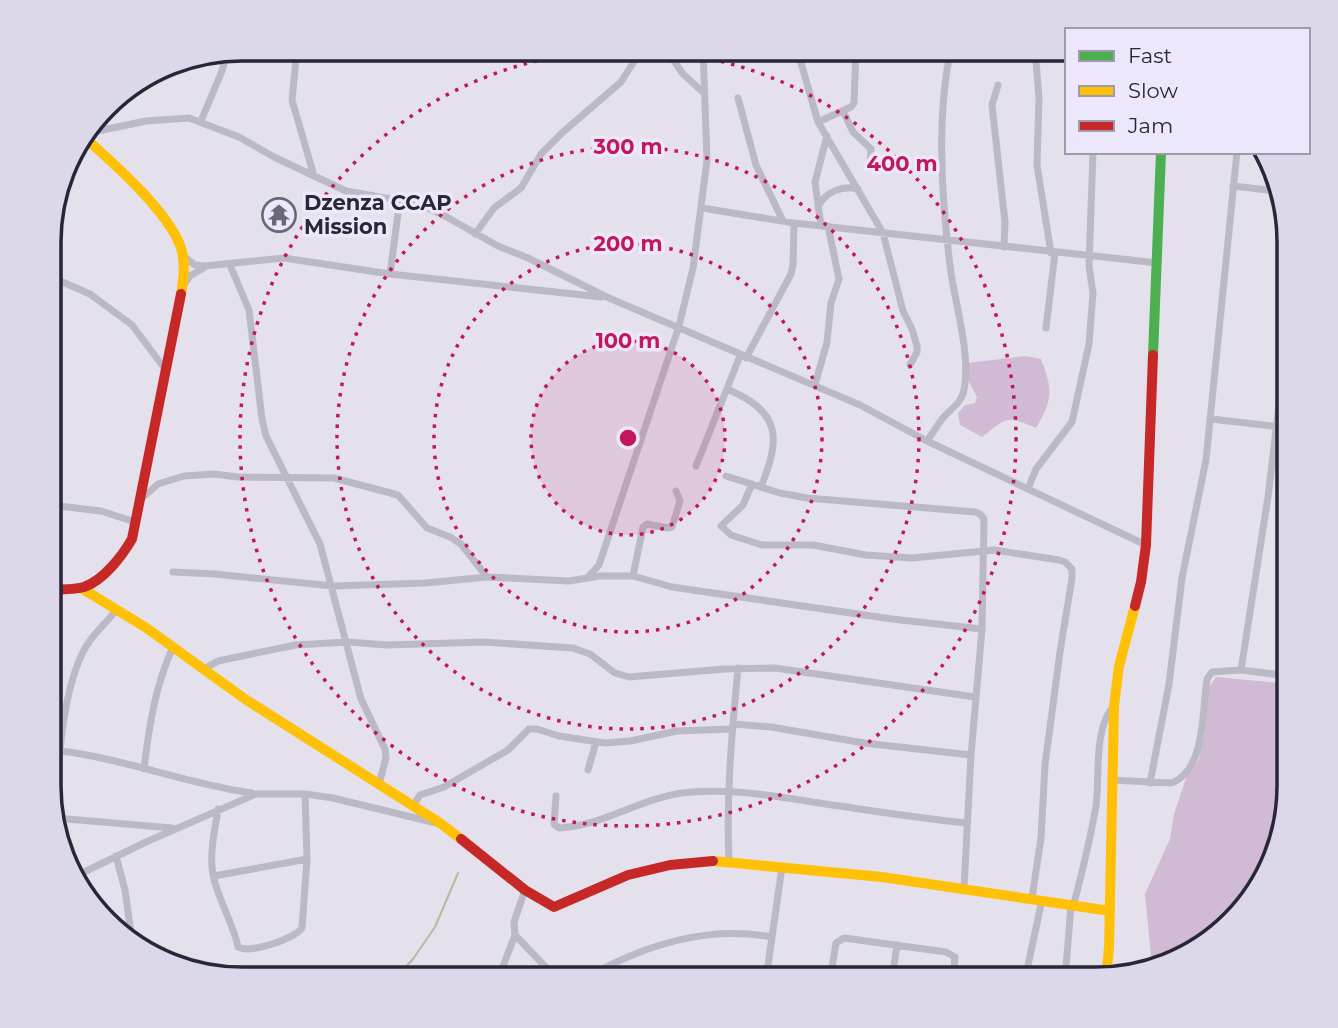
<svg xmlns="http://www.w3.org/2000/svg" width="1338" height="1028" font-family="Montserrat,sans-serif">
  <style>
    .green { fill: #d1bad4 }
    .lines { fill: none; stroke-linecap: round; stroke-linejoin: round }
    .stream { stroke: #c0b69c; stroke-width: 2 }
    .street { stroke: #bbb9c6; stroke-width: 7 }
    .fast { stroke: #4caf50; stroke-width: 10 }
    .slow { stroke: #ffc107; stroke-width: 10 }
    .jam { stroke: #c62828; stroke-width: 10 }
    .ring { fill: none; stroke: #c2185b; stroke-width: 3.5; stroke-dasharray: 3.5 7 }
    .labels { text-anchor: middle; stroke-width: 7; stroke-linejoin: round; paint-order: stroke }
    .poi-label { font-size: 21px; font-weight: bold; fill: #282737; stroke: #ece7fa; text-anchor: start }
    .rim { fill: none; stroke: #282737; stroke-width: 3.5 }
    .centre { fill: #c2185b; stroke: #ece7fa; stroke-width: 3.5 }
    .ring-label { font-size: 21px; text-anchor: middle; font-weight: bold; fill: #c2185b; stroke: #ece7fa; stroke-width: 7; stroke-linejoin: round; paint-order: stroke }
  </style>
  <rect width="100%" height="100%" fill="#e4e1ed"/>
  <path class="green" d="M1026,356L1041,359C1053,391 1053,399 1036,428C1005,415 1008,417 982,437L960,425L958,413L965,405L975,403L977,397L967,378V363Z
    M1216,677L1289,684V799L1274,859L1241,913L1181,959L1152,966L1145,894L1170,839L1174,814L1186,778L1199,759L1205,732L1207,690Z"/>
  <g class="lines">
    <path class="stream" d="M395,979L413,959L435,927L458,873"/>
    <path class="street" d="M297,49L292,100L314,176
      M666,49L683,74L704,93
      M797,49L818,122L883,233L903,311L912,329L917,346V352L910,365
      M1035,49L1039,98L1037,165L1051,253
      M998,85L992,105L1005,222L1004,247
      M738,98L756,165L783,221
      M843,111L853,132L871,149L870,164
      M201,121L222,71L227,52
      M818,122L851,107L854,103L856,49
      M82,137L93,132L146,121L189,118L239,137L274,157L346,191L419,204L443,215L498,246L528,258L609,298L860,405L927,441L1146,545
      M1233,186L1277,191
      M818,207C825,192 842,185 858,189
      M702,208L794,223L1158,263
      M821,226L815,182L827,136
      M475,234L494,208L521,188L541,154L563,132L621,82L633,63L646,49
      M182,255L195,265L205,266L284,258L390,274L601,297
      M230,265L249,310L262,419L266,436L320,544L361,699L385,749L386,758L379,784
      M390,274L400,199
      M51,277L90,294L132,325L165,369
      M185,283L190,276L205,267
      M1046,328L1055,253
      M746,358L791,274L793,265L794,223
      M815,385L827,342L831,303L839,279L828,226
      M727,389C781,412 781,437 761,487
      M1211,419L1289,428
      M927,441C932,434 937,426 942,419C950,409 962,403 964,390C971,357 956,306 951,273C942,205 936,116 951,49
      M696,466L740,356
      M726,476L780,493L807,498L975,512L980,514L984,519L982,629L971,755L964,888
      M752,484L743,505L721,526L731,535L762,545H813L866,555L912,558L994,550L1059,560L1065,562L1072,569V578L1060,652L1045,765L1041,838L1032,898
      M1028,489L1036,469L1072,422L1089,344L1093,293L1089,266L1093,152
      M141,499L158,484L184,476L214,474L238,477L334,478L398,495L427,528L450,537L461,544L487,577
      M50,505L101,511L135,522
      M173,572L215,574L333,586L426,583L487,577L569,581L600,576H633L672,587L892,619L982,629
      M633,576L643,527L647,524L668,528L672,527L680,501L676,491
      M588,577L599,565L679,326L693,268L707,160L703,49
      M204,669L218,661L295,645L348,642L387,645L484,642L573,648L590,654L615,673L629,677L724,669L775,668L975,697
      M1241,670L1268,497L1289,321
      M733,724L771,727L864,743L971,755
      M61,751C126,759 187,784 252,793
      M144,769C149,727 155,686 173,647
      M588,770L596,742
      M1111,780L1172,783C1206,769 1202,711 1207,679L1212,672L1241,670L1289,676
      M1150,783L1169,684L1182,578L1206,460L1237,152
      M556,796L554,824L559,828C606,826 643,795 692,792C734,789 777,796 819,803C868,810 917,818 967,823
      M413,806L420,795L444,787L508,750L529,729H537L559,736L605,743L630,741L677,731L732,729
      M218,809C215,830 209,854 213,875C218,900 233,922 238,947C250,954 294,939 302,928L307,859L305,794
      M55,818L172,828
      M55,819C58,770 61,696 83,652C90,636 106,624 117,609
      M116,856L125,890L132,941
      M729,861C726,796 732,732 738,668
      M214,876L307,859
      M74,877L146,842L256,794H305L333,798L436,823
      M1073,907C1082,873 1090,840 1096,806C1100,779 1093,727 1114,706
      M515,935L557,979
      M498,979L515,935L514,922L525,890
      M587,979C604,966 626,958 645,950C688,935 728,929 772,937
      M766,979L782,867
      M830,979L836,943L844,938L946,952L955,957L953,979
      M892,979L897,945
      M1025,979L1042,900
      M1065,979L1071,906"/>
    <path class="fast" d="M1153,355L1161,152"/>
    <path class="slow" d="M83,136C113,163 165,208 180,245C186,261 184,278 181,294
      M81,588L145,627L245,699L440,823L461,839
      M713,861L882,877L1110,911
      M1106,977L1109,948L1114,706L1119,666L1135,606"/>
    <path class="jam" d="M50,590C61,589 73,590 84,587C104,580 122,556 132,539L181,294
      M1135,606L1141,582L1146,545L1153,355
      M461,839L525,890L554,907L628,875L670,865L713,861"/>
  </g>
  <circle cx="628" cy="438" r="97" fill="#c2185b" fill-opacity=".12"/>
  <g class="ring">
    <circle cx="628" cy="438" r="97"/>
    <circle cx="628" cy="438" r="194"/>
    <circle cx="628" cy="438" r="291"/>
    <circle cx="628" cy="438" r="388"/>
  </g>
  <defs>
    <g id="temple-ring" transform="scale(1.75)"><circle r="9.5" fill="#ece7fa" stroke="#6a6877" stroke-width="1.5"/><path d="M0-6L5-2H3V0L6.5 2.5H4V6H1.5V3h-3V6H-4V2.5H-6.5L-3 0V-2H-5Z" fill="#6a6877"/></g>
  </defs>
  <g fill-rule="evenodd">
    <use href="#temple-ring" x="279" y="215"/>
  </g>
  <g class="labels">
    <g class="poi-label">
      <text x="304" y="210">Dzenza CCAP<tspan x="304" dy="24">Mission</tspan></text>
    </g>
  </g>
  <path d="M0 0H1338V1028H0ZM242 61H1096A181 181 0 0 1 1277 242V786A181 181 0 0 1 1096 967H242A181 181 0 0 1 61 786V242A181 181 0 0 1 242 61Z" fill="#dcd8ea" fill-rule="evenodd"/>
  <path class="rim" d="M242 61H1096A181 181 0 0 1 1277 242V786A181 181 0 0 1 1096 967H242A181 181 0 0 1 61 786V242A181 181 0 0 1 242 61Z"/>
  <circle cx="628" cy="438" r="10" class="centre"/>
  <g class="ring-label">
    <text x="628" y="154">300 m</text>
    <text x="902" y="171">400 m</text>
    <text x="628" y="251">200 m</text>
    <text x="628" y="348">100 m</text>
  </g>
  <rect x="1065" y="28" width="245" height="126" fill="#ece7fa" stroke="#9e9aac" stroke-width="2"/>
  <rect x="1079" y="51" width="35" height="10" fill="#4caf50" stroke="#9e9aac" stroke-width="2"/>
  <text x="1128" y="63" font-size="21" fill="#282737">Fast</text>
  <rect x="1079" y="86" width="35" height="10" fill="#ffc107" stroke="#9e9aac" stroke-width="2"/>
  <text x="1128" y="98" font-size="21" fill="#282737">Slow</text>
  <rect x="1079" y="121" width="35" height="10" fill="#c62828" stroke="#9e9aac" stroke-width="2"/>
  <text x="1128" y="133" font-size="21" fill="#282737">Jam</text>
</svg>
